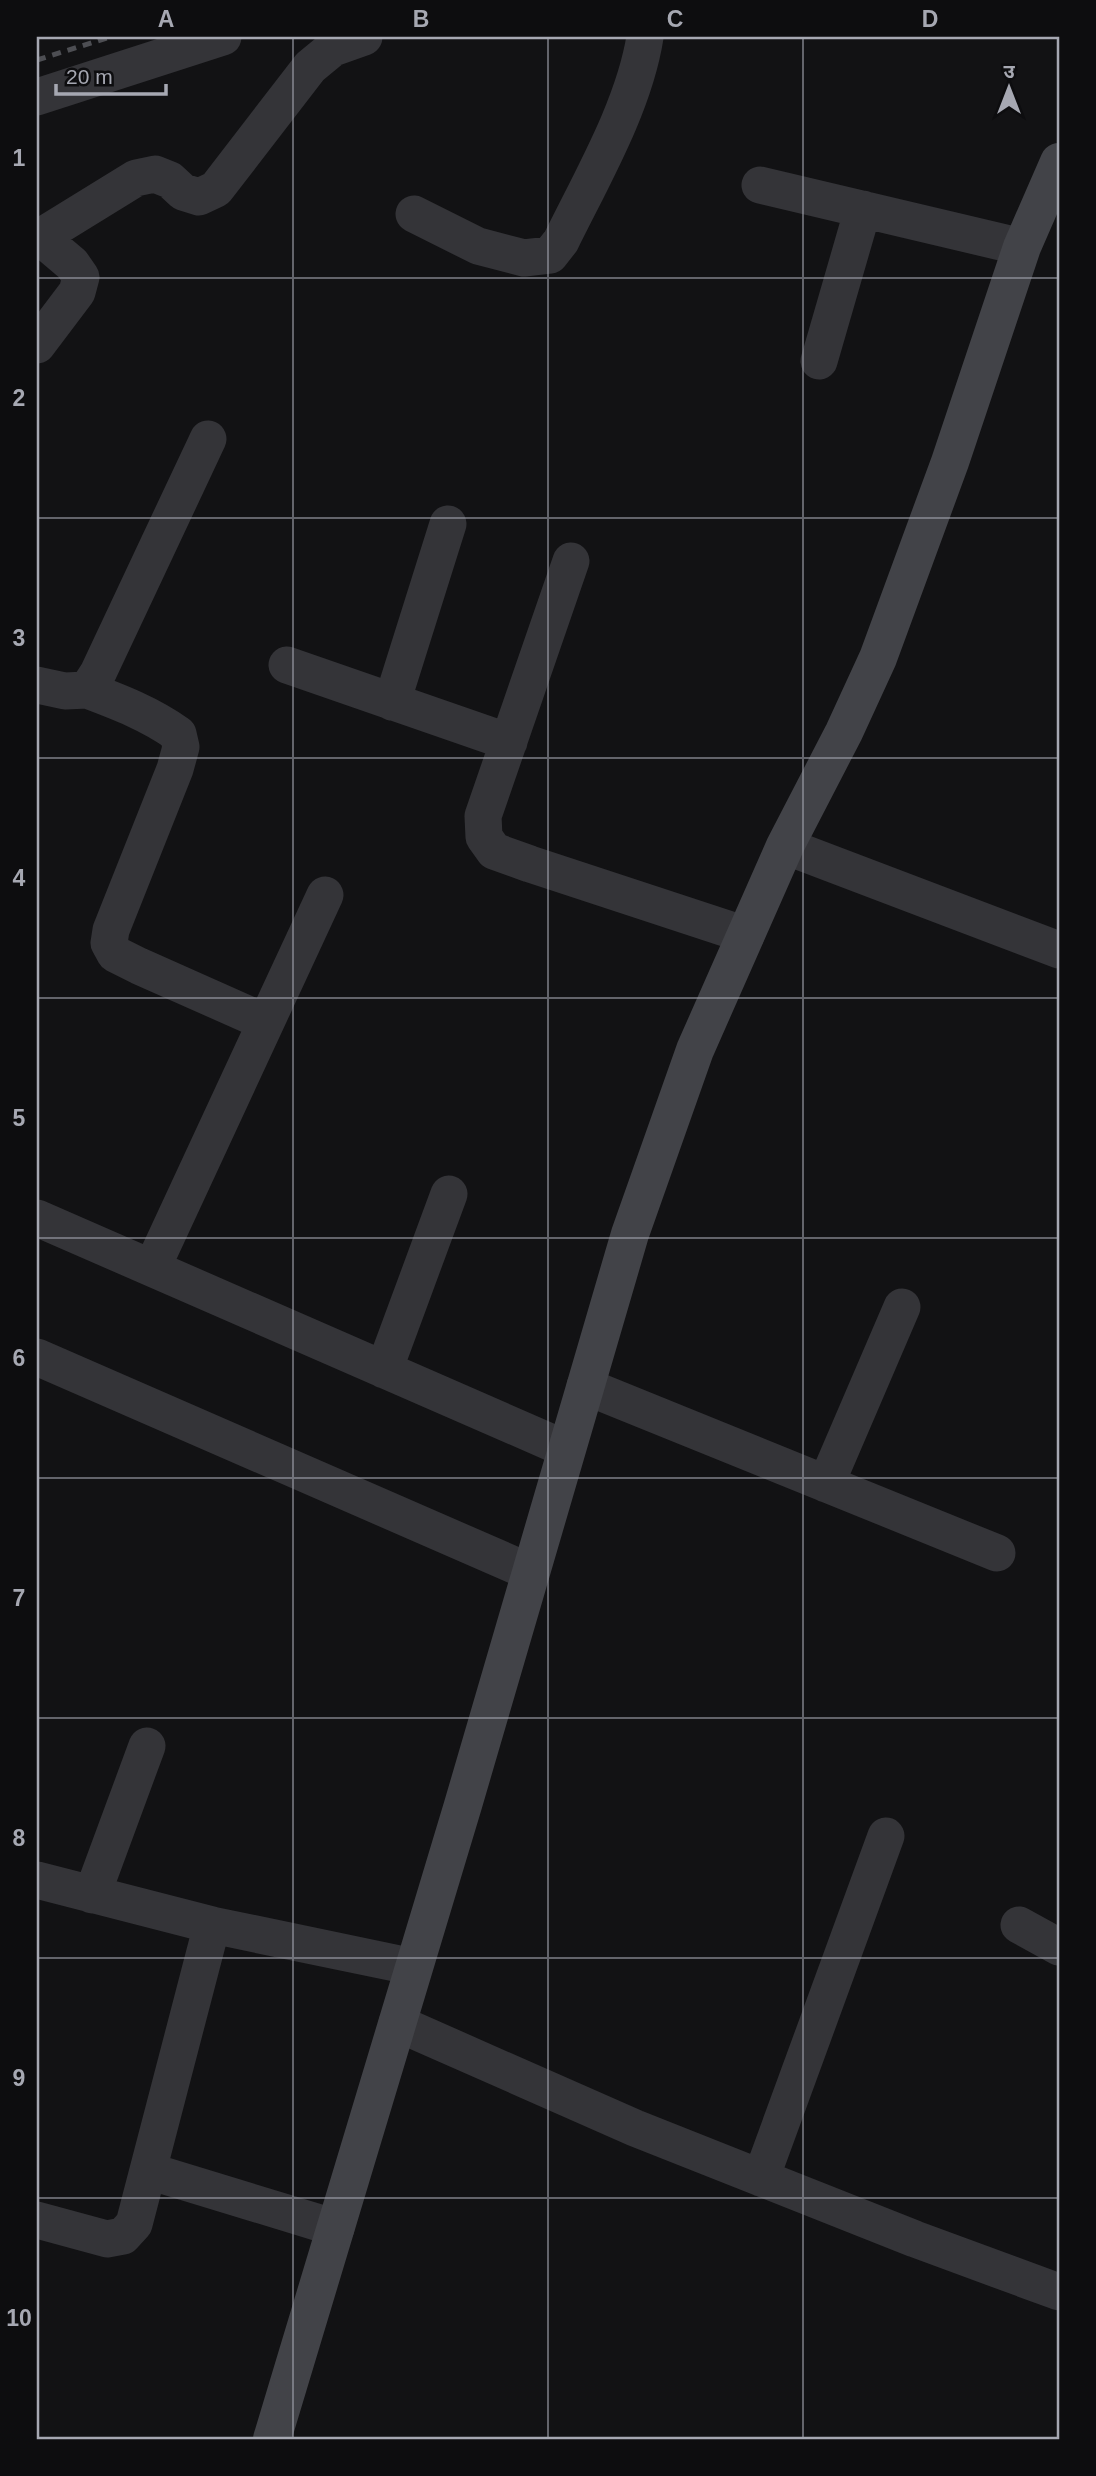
<svg xmlns="http://www.w3.org/2000/svg" width="1096" height="2476" font-family="Helvetica,'Noto Sans Devanagari',sans-serif">
  <style>
    .lines { fill: none; stroke-linecap: round; stroke-linejoin: round }
    .minor { stroke: #343438; stroke-width: 37 }
    .secondary { stroke: #424348; stroke-width: 38 }
    .rail { stroke: #4d4e53; stroke-width: 5; stroke-dasharray: 9 7; stroke-linecap: butt }
    .grid { fill: none; stroke: #a6a8b2; stroke-width: 2; stroke-opacity: 0.55 }
    .neatline { fill: none; stroke: #a6a8b2; stroke-width: 2.5 }
    .grid-label { font-size: 23px; text-anchor: middle; font-weight: bold; fill: #a6a8b2 }
  </style>
  <rect width="100%" height="100%" fill="#121214"/>
  <g class="lines">
    <path class="minor" d="M37,97L223,37
      M760,185L1022,247
      M414,214L478,246L524,258L550,255L561,241C592,178 634,106 645,37
      M37,239L136,178L155,174L170,180L183,192L199,197L216,189L310,67L333,48L364,37
      M37,345L77,292L81,277L72,264L40,237
      M819,361L863,209
      M571,561L483,816L484,837L494,851L530,864L746,935
      M287,665L509,742
      M37,685L65,691L87,690L98,673L208,439
      M87,690C119,702 150,714 178,734L181,747L175,769L111,930L109,943L115,954L139,966L265,1022
      M392,702L448,524
      M785,846L1059,950
      M37,1218L566,1449
      M152,1268L325,895
      M37,1357L530,1572
      M384,1370L449,1194
      M585,1386L997,1553
      M826,1484L902,1307
      M37,1880L212,1925L414,1967
      M92,1895L147,1746
      M1019,1925L1059,1947
      M397,2023L635,2128L915,2239L1059,2292
      M149,2171L336,2228
      M761,2178L886,1836
      M37,2220L107,2239L123,2236L134,2224L212,1925"/>
    <path class="secondary" d="M272,2439L463,1805L630,1234L695,1050L785,846L844,732L878,658L950,462L1022,247L1059,162"/>
    <path class="rail" d="M37,60L110,37"/>
  </g>
  <path class="grid" d="M293,37V2439M548,37V2439M803,37V2439M37,278H1059M37,518H1059M37,758H1059M37,998H1059M37,1238H1059M37,1478H1059M37,1718H1059M37,1958H1059M37,2198H1059"/>
  <rect width="1096" height="2476" fill="none" stroke="#0d0d0f" stroke-width="77"/>
  <g transform="translate(1009 88)" stroke="#0d0d0f" stroke-width="5" paint-order="stroke">
  <path d="M0-5L12 26L0 18L-12 26Z" fill="#a6a8b2"/>
  <text y="-10" font-size="19" font-weight="bold" text-anchor="middle" fill="#a6a8b2">उ</text>
  </g>
  <path d="M56 84v10h110v-10" fill="none" stroke="#a6a8b2" stroke-width="3.5"/>
  <text x="66" y="84" font-size="21" fill="#a6a8b2" stroke="#0d0d0f" stroke-width="5" paint-order="stroke">20 m</text>
  <rect x="38" y="38" width="1020" height="2400" class="neatline"/>
  <g class="grid-label">
    <text x="166" y="27">A</text>
    <text x="421" y="27">B</text>
    <text x="675" y="27">C</text>
    <text x="930" y="27">D</text>
    <text x="19" y="166">1</text>
    <text x="19" y="406">2</text>
    <text x="19" y="646">3</text>
    <text x="19" y="886">4</text>
    <text x="19" y="1126">5</text>
    <text x="19" y="1366">6</text>
    <text x="19" y="1606">7</text>
    <text x="19" y="1846">8</text>
    <text x="19" y="2086">9</text>
    <text x="19" y="2326">10</text>
  </g>
</svg>
